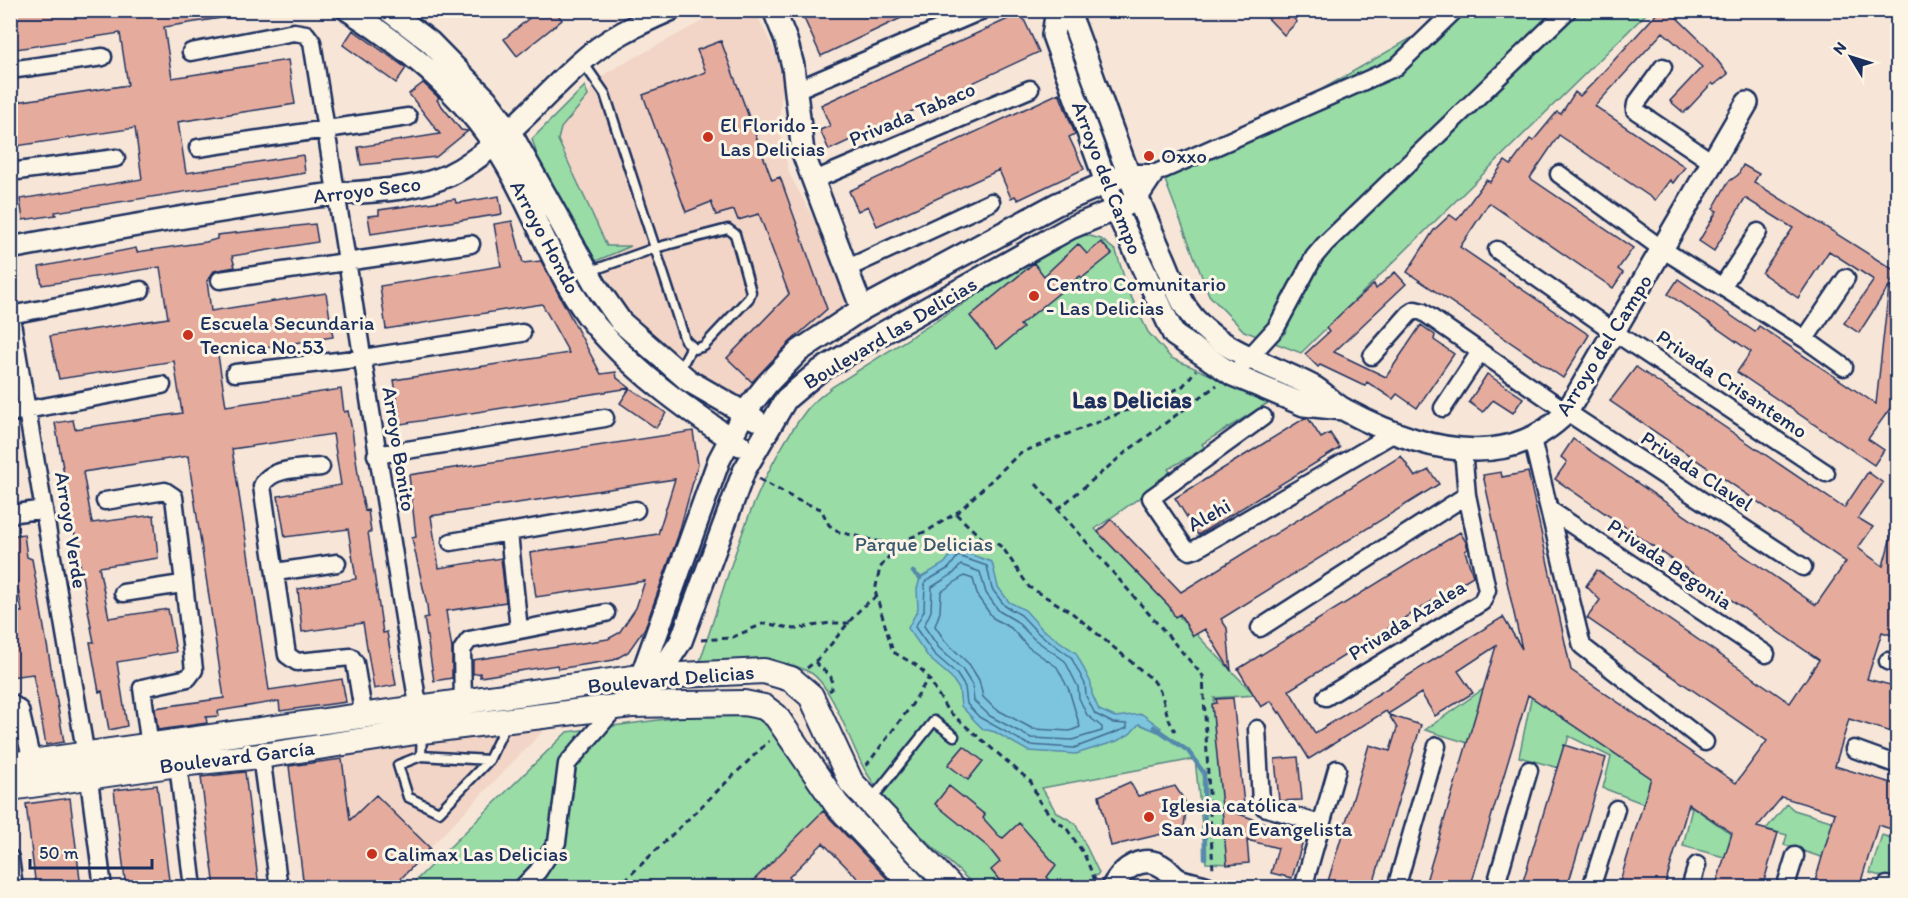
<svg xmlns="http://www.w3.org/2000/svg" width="1908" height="898" font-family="Itim,sans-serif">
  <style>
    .built { fill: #f2d5c6 }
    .green { fill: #9adca6; stroke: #5a8682; stroke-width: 1.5 }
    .water { fill: #7dc5de; stroke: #5689ab; stroke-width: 1.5 }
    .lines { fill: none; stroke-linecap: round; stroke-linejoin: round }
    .shore { stroke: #426b91; stroke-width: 1.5 }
    .stream { stroke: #5689ab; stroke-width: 4.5 }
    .building { fill: #e5ac9e; stroke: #1b2f5e; stroke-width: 1.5 }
    .service-casing { stroke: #1b2f5e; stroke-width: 13 }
    .minor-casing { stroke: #1b2f5e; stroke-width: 21 }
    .tertiary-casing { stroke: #1b2f5e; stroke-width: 26 }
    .secondary-casing { stroke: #1b2f5e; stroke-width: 28 }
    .path { stroke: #1b2f5e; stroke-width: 3; stroke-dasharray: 6 4.5; stroke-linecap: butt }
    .service { stroke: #fcf5e5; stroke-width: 8 }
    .minor { stroke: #fcf5e5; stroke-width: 16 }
    .tertiary { stroke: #fcf5e5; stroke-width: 21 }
    .secondary { stroke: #fcf5e5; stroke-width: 24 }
    .poi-dot { fill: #c8321e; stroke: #fcf5e5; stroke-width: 2 }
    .labels { text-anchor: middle; stroke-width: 6; stroke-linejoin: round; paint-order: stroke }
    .street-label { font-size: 21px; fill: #1b2f5e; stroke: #fcf5e5 }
    .poi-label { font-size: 21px; fill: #1b2f5e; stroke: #fcf5e5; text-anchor: start }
    .park-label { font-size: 21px; fill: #3b5a70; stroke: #fcf5e5 }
    .quarter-label { font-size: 24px; font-weight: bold; fill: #1b2f5e; stroke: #fcf5e5 }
  </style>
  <rect width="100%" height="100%" fill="#f7e6d7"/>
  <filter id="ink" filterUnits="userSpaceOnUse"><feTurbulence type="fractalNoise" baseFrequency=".0167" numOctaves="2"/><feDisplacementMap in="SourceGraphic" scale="12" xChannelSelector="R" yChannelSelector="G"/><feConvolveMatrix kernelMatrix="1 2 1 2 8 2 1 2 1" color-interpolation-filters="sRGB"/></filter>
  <g filter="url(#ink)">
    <path class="built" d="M721,11H755L774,50L783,78L779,126L789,173L829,248L856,310L767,389L742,396L698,376L641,330L616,293L542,153L540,143L606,73Z
      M549,725L392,887H331L319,761Z"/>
    <path class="green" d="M1440,11H1649L1301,353L1244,331L1209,295L1158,162L1265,122L1415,36Z
      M585,86L588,96L561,128L558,140L607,246H631L596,261L539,161L532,139Z
      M1086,235L1101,239L1116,251L1128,290L1148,332L1171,358L1271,401L1202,444L1205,448L1168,469L1172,475L1095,529L1255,695L1214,698L1232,864L1206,863L1195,759L1042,788L1056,812L1075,823L1099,873L1084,887H976C941,853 892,814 866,772C852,749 833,686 811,673C780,654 734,663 699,664C728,578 750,485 805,412C812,402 823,395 832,387L1065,239Z
      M1489,685L1468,743L1425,730Z
      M1532,694L1734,836L1728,858L1683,846L1692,808L1651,792L1647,805L1603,788L1611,757L1569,736L1559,768L1519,757Z
      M765,706L842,801L752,887L408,888L567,732Z
      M1787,804L1794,810L1834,822L1824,858L1784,845L1787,835L1766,829Z
      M1882,835L1897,840V881L1870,873Z"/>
    <path class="water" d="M955,549L992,562L998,587L1009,602L1025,610L1042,629L1076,653L1091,683L1092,694L1099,710L1115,717L1142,714L1161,728L1158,732L1139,724L1130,734L1117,741L1076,754L1028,751L995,732L983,729L975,721L961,706L959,689L951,677L929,658L908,628L918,609L917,589L920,578L945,563Z"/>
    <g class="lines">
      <path class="shore" d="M958,556L987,566L992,589L1005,606L1021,615L1038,633L1071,657L1085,684L1086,696L1095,714L1113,723L1127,724V728L1074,748L1029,745L979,717L967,704L965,687L956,673L934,654L915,627L924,611L925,582L949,568Z
        M961,565L980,572L986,593L999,611L1016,621L1034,639L1065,661L1078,687L1079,698L1087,715L1102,727V731L1072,740L1031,738L990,716L974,701L972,685L962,669L939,648L924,626L931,611L932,587L954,573Z
        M964,576L973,579L978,597L993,618L1011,628L1028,647L1057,667L1069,690L1080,727L1070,731L1033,729L994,708L983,697L979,680L969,664L945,641L935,626L940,612L941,592Z"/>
      <path class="stream" d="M368,10L385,20
        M592,297L604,315
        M618,333L649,364L704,404
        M913,572L920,578
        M1154,727L1188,751L1204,773L1205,858"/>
    </g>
    <path class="building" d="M10,10H219L220,18L164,27L172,78L288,60L295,104L178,122L186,173L303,155L305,173L55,212L56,215L23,220L20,199L142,179L135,128L10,147V103L128,85L120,33L10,50Z
      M539,10H555L562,20L517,56L504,39Z
      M815,10H918L821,56L803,16Z
      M1260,10H1286L1297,22L1284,35Z
      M1660,10H1669L1705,45L1728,74L1714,85L1712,83L1684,113L1670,101L1702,67L1663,32L1595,106L1685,167L1673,183L1670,180L1655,200L1559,135L1530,178L1633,248L1618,269L1623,273L1613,288L1489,203L1460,247L1589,335L1563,378L1407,272L1434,230L1450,215L1457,220L1486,180L1490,182L1505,161L1511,165L1530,139L1533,141L1557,112L1561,114L1575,92L1580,96L1594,82Z
      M1021,13L1039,52L829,150L820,130L830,126L821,105Z
      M353,30L406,68L396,83L343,45Z
      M721,41L772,180L780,177L827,309L790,342L752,382L727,358L789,294L759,214L738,220L734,210L716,215L711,202L686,212L643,95L706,72L697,50Z
      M423,83L439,98L437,100L461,130L468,131L436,157L361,165L358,147L440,134L409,94Z
      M1059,93L1075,134L1069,137L1084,169L1018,200L1015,196L1011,198L999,170L877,226L868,206L858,211L849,191Z
      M1743,165L1759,174L1754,182L1897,272L1889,286H1898L1896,387L1894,403L1868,439L1884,450L1874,465L1737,372L1751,352L1668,294L1678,279L1755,332L1759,326L1876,404L1889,286L1859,333L1844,323L1874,280L1829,251L1798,298L1762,273L1793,228L1745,198L1714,251L1699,241L1717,211L1713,209L1728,182L1738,175Z
      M499,196L502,214L371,234L368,216L379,215V210L455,199L456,203L464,202Z
      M512,221L523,263L541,261L601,374L616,372L617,378L630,388L401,424L394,380L569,353L542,304L386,329L380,286L501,266L494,224Z
      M315,224L318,242L232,256L235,267L214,271L207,281L211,311L326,293L329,312L333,337L218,355L226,406L341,389L344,412L348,411L352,430L360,488L365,511L368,510L371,532H368L383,633L387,632L396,685L374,689L363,623L302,632L298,589L356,579L348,529L285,537L278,496L341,485L333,434L232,449L269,690L342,679L346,702L280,711L279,701L218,711L219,716L206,717L207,723L158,730L155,708L224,698L188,456L83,472L92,523L154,515L158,558L99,567L109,618L168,609L176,652L117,662L127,726L109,730L102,691L99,692L90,642H94L92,632L55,423L73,420L75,429L182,413L174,361L59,379L50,336L168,318L164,293L160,267L42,285L39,267L136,248L137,252L206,242L217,239V235Z
      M1101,242L1112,254L1082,278L1080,276L1020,325L1023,328L997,349L970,316L1034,263L1044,276L1078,244L1087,254Z
      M1395,272L1406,284L1334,352L1386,377L1421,325L1435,335L1434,340L1454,354L1417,408L1397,394L1393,399L1367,382L1365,386L1362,385L1320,365L1318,367L1305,354L1329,332L1326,328L1346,309L1374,284L1376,289Z
      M1636,367L1844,508L1868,472L1883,483L1858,518L1873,527L1858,548L1883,566L1893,529L1898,530V637L1882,632L1867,679L1898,687V734L1849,719L1835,766L1898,785V831L1878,825L1859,888H1813L1835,813L1782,797L1757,827L1778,833L1762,888H1715L1732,833L1689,804L1664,888H1618L1651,778L1528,695L1470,888H1424L1496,646L1458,671L1473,693L1435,716L1421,693L1388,714L1386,711L1309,759L1280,712L1279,713L1271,701L1261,707L1238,669L1460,532L1466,542L1468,549L1465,551L1473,576L1289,690L1315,733L1503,617L1522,649L1483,475L1501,472L1502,477L1528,472L1571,670L1736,783L1767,741L1587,618L1600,600L1586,586L1597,570L1790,703L1819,660L1555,479L1567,462L1561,457L1573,439L1816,605L1846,562L1610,401Z
      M1487,374L1523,398L1513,413L1493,400L1483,412L1469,402Z
      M630,388L666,413L656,428L620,403Z
      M1305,418H1308L1321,438L1330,433L1340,448L1198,535L1175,498Z
      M693,431L698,464L678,536L645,628L628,652L614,660L558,669L557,665L480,677V673L473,674V660L608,639L619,633L636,608L645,581L536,597L530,553L658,534L675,479L431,516L439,568L501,558L506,602L446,611L452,649V678L434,681L424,618L428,617L427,605L412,538L416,537L409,475Z
      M1401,456L1415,477L1429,470L1439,484L1221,619L1227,628L1231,671L1205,629L1193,636L1180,614L1175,617L1169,606L1098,532L1111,519L1181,592Z
      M24,534L27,557L32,559L64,742L46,745L33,674L10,677V612H22L13,558H10V536Z
      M1233,698L1244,805L1222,807L1212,704L1217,703L1216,699Z
      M1389,715L1421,725L1372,888H1326L1369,745L1390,751L1397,728Z
      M1564,745L1606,758L1567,888H1521Z
      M964,746L983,761L968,780L948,765Z
      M1298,757L1302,800L1279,801L1275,759Z
      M342,759L350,820L376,795L430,848L392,888H304L289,766Z
      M245,772L259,888H215L201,777Z
      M1130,782L1138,796L1175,786L1185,801L1186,810L1183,836L1166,833L1111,846L1099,796Z
      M157,785L170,888H126L114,790Z
      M949,786L985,815L983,818L999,836L1003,838L1019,823L1056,865L1047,877L1056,888H1006L991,870L1000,862L988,847L935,804Z
      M70,798L81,888H36L26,804Z
      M1222,808L1304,837L1292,878L1271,873L1278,848L1247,840L1249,863L1227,865Z
      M823,811L896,888H867L823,843L789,877L798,888H746Z"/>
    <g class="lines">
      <g class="service-casing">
        <path id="service" d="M582,61L605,94L685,340L695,349L704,346L749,298L751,292L735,234L728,229L655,248L588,272
          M679,371L691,348
          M422,732L421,756L398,765L408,797L439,812L489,760L506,724
          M421,756L489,760
          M870,799L880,789L934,721L954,736"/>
      </g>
      <g class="minor-casing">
        <path id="minor" d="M191,52L294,32L306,34L312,42L420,718
          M1663,67L1636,104L1635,110L1712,162
          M10,70L103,57
          M796,90L983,10
          M198,148L408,117
          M10,172L116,158
          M1129,173H1156L1138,200
          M1156,173L1396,67L1455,10
          M1559,174L1662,249L1805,339L1844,367
          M812,181L1030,89
          M1497,250L1614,332L1826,473
          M848,268L991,202
          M220,280L471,244
          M1722,287L1758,232
          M10,311L86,756L103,888
          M10,315L141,290
          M1805,339L1846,278
          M1372,356L1409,314L1415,310L1423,312L1567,412L1803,567
          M235,373L363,358L522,333
          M1233,375L1276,328L1314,257L1325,244L1568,10
          M1443,408L1480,352
          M10,413L162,385
          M1263,417L1151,498L1185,548L1190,551L1196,549L1396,432
          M1532,439L1582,646L1705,742
          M376,455L605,418
          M321,467C303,469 270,467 262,486L287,655L297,662L351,657L355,663L364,717
          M105,501L165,491L174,497L194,670L188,678L142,688L150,747
          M1550,510L1766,654
          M10,514L44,509
          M509,533L519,630
          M451,542L636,510
          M276,572L337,563
          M123,593L182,584
          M1260,628L1467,495
          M1888,661L1898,664
          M1326,697L1482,602L1487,590L1467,495L1463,450
          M10,702L20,710L32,762
          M463,703L462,650L469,640L606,613
          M1257,729L1261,802L1264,807L1320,824
          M1854,749L1898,765
          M261,756L279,888
          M178,764L193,888
          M10,858L14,888
          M522,888L538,871L557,842L567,764L616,707
          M1303,888L1337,769
          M1396,888L1437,746
          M1495,888L1529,770
          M1591,888L1616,809
          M1690,888L1697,865
          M1785,888L1795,856
          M1887,888V885"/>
      </g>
      <g class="tertiary-casing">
        <path id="tertiary" d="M348,10C413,52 470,99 508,167C536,216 555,271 588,316C628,368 686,409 740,445
          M388,10L430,42L486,99L509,130L596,286L621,322L689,381L755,419
          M774,10L786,40L793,66L803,153L862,309
          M1057,10L1053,35L1116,210L1174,335L1233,375L1304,405L1343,409
          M1059,10L1074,25C1102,100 1127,177 1160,250C1169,268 1175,290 1186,308C1214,350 1270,364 1312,386C1324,392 1333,404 1345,410C1414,447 1504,476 1567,412L1747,103
          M10,248C110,229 210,212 311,197C355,190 407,194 449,175C498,151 539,99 580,63C606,39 638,24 670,10
          M651,687L681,641L744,471L786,399L818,372L876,337L1070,228L1138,200
          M631,705L719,460L744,413L768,383L799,351L862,309L1057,204L1129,173
          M1112,888C1123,867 1144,853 1165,868C1170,872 1174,878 1179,880C1188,884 1198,884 1207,888"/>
      </g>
      <g class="secondary-casing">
        <path id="secondary" d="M10,765L640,677L764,671L791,679L811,696L851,782L952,888
          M10,788L178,764L261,756L422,731L631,705L744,703L764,707L776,716L837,805L916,888"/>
      </g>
      <path class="path" d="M759,479L797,500L821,509L829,525L839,532L881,542L890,555
        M1036,484L1203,676L1213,871
        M1058,509L1126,452L1217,385
        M956,514L988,544L996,543L1003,548L1029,587L1071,612L1153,680C1167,698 1163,713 1175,731
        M701,640L731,638L765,623L795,629L830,623H850
        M815,662L831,677L832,689L829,691
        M807,668C832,650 854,608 876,597
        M866,766L911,706L929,677
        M1095,880L1084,854L1067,829L1050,815L1039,801L1031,782L947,710L927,675L916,665L893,652L875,591L880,568L890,555L910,538L929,530L959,511L1020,453L1163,396L1183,386L1196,370
        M617,888L769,741"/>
      <use href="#service" class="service"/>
      <use href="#minor" class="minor"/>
      <use href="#tertiary" class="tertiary"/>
      <use href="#secondary" class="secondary"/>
    </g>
  </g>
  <g class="poi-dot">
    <circle cx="708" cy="137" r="6"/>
    <circle cx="1149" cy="156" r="6"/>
    <circle cx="1034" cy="296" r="6"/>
    <circle cx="188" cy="335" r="6"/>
    <circle cx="1149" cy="817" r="6"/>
    <circle cx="372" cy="854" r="6"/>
  </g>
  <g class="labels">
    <g class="street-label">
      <text transform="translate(912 114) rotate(-23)" y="7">Privada Tabaco</text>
      <text transform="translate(1107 178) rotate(69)" y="7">Arroyo del Campo</text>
      <text transform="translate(367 190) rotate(-7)" y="7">Arroyo Seco</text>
      <text transform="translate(545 237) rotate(62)" y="7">Arroyo Hondo</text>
      <text transform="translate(890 333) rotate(-31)" y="7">Boulevard las Delicias</text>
      <text transform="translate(1604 345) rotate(-58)" y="7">Arroyo del Campo</text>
      <text transform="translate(1732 384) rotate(34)" y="7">Privada Crisantemo</text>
      <text transform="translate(399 449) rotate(81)" y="7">Arroyo Bonito</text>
      <text transform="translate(1697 471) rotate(33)" y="7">Privada Clavel</text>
      <text transform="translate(1209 515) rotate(-29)" y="7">Alehi</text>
      <text transform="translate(71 530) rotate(81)" y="7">Arroyo Verde</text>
      <text transform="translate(1670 564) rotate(34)" y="7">Privada Begonia</text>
      <text transform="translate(1407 620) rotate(-32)" y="7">Privada Azalea</text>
      <text transform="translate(671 679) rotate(-5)" y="7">Boulevard Delicias</text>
      <text transform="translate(237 757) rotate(-7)" y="7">Boulevard García</text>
    </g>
    <g class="poi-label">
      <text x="720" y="132">El Florido -<tspan x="720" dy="24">Las Delicias</tspan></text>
      <text x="1161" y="163">Oxxo</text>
      <text x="1046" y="291">Centro Comunitario<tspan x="1046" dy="24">- Las Delicias</tspan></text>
      <text x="200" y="330">Escuela Secundaria<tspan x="200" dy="24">Tecnica No.53</tspan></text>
      <text x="1161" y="812">Iglesia católica<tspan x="1161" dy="24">San Juan Evangelista</tspan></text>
      <text x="384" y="861">Calimax Las Delicias</text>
    </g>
    <g class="park-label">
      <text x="924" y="551">Parque Delicias</text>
    </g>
    <g class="quarter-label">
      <text x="1132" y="408">Las Delicias</text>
    </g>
  </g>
  <rect width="1908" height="898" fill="none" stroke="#fcf5e5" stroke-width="36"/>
  <rect x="18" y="18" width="1872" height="862" fill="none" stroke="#1b2f5e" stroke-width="2" filter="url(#ink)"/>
  <g transform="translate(1851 57) rotate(308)" stroke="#fcf5e5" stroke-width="4.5" paint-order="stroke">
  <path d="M0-4.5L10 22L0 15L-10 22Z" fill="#1b2f5e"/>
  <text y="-9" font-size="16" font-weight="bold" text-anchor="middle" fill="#1b2f5e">N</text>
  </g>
  <path d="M30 859v9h122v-9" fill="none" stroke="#1b2f5e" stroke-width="3"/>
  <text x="39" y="859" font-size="18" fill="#1b2f5e" stroke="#fcf5e5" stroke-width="4.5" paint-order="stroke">50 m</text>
</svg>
